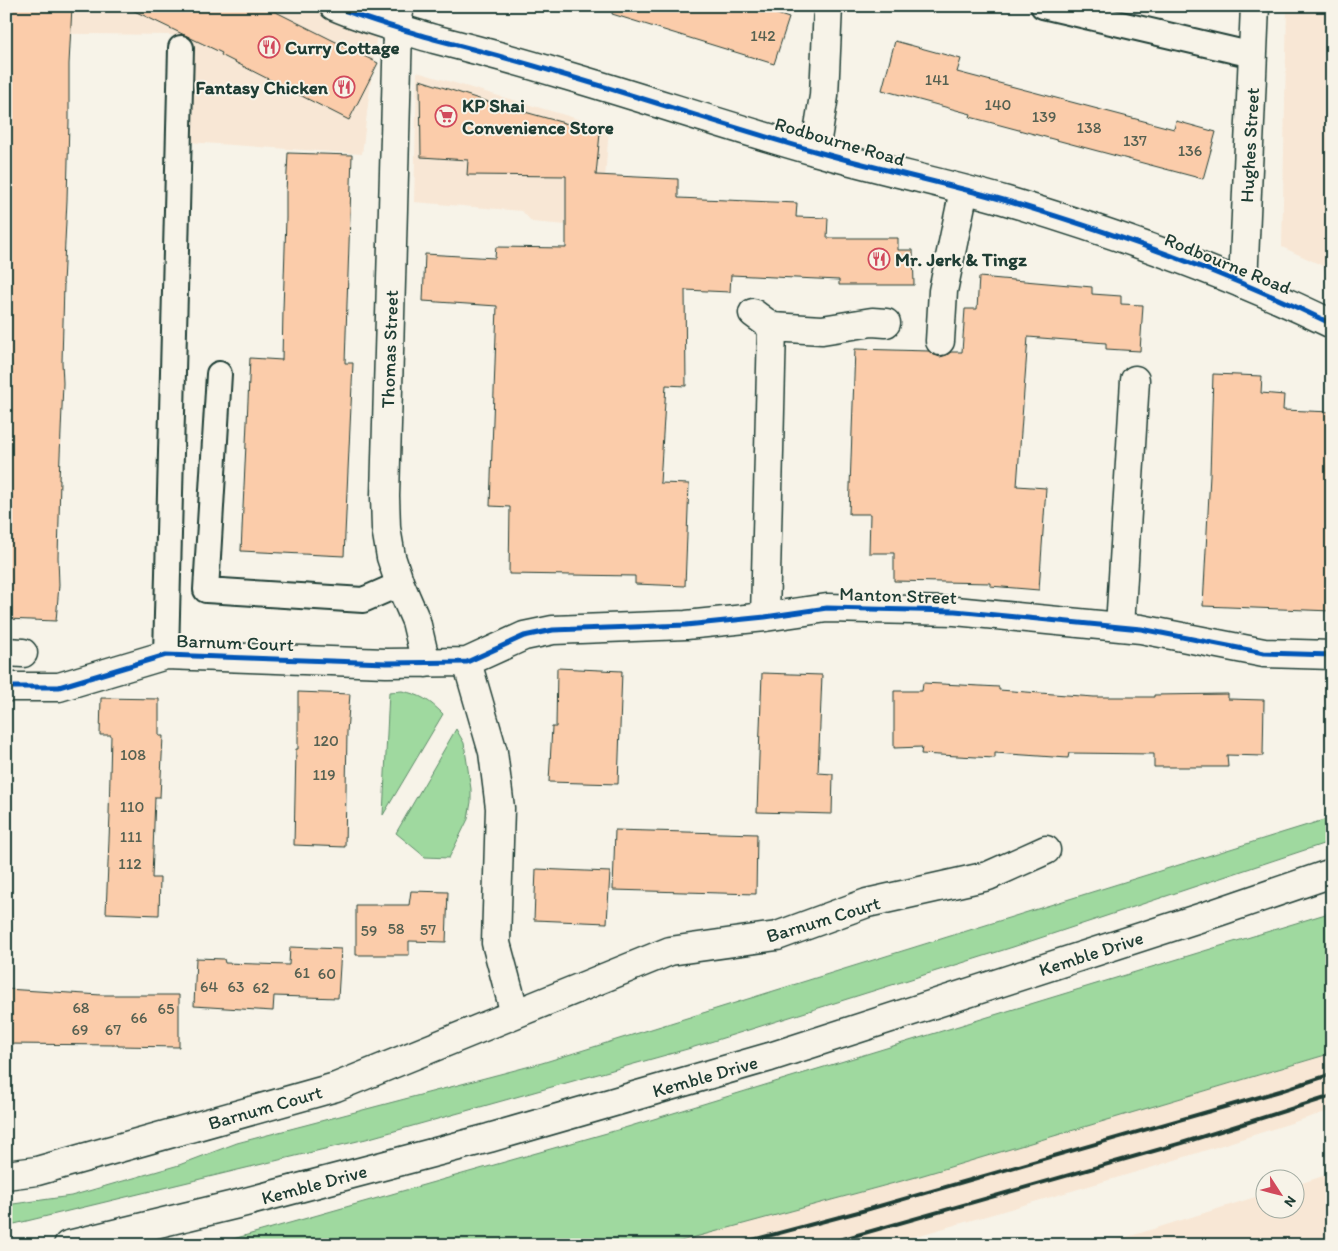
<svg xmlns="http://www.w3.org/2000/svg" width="1338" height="1251" font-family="Itim,sans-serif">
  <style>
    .built { fill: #f8e7d5 }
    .green { fill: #9fd99f; stroke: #5f8b6a }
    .building { fill: #fbccaa; stroke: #1f3d34 }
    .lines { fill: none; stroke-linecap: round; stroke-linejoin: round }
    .service-casing { stroke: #1f3d34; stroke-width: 28 }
    .minor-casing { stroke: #1f3d34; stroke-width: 31 }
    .tertiary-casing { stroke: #1f3d34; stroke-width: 31 }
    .secondary-casing { stroke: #1f3d34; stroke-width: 31 }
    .service { stroke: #f7f3e8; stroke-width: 24 }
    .minor { stroke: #f7f3e8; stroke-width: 28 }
    .tertiary { stroke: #f7f3e8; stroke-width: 28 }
    .secondary { stroke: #f7f3e8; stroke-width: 28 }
    .rail { stroke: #1f3d34; stroke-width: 4 }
    .cycleway-casing { stroke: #f7f3e8; stroke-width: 8 }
    .cycleway { stroke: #0057b8; stroke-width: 5 }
    .labels { text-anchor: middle; stroke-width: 4; stroke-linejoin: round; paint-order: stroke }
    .number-label { font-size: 16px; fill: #566152 }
    .poi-label { font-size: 19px; font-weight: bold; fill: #1f3d34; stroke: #f7f3e8; text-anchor: start }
    .street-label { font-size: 19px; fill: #1f3d34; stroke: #f7f3e8 }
  </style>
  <rect width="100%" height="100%" fill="#f7f3e8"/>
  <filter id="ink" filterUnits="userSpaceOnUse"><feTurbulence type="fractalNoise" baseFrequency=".02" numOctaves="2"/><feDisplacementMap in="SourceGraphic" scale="10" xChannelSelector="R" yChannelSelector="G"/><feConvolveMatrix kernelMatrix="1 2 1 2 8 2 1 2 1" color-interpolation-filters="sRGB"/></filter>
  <g filter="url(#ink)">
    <path class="built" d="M6,6H380L362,154L173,141V35L6,33Z
      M1287,6H1332V270L1282,247Z
      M417,72L609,128L601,228L532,222L522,211L414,202Z
      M1332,1053V1110L1150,1168L993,1214L885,1245H666L920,1176Z
      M1332,1173V1245H1096L1134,1235L1265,1194L1266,1208H1296V1185Z"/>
    <path class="green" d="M402,691C421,695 429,700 443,714L383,815L389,692Z
      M456,729L464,743L471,789V802L468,819L449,858L425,857L396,833Z
      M1332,784V841L1013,947L691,1048L366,1139L6,1226V1205L71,1196L179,1165L237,1143L542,1063L1330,818Z
      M1332,912V1053L920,1176L666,1245H212L621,1129Z"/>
    <path class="building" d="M6,6H72L69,64V121L67,200L63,284H64L62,362L63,383L59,480H60L58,557L59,585L56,621L6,619Z
      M124,6H264L378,63L349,120L221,55L222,53Z
      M613,6H752L789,18L774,64L612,14Z
      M895,41L961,59L957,72L1174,129L1176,121L1216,132L1203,179L970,117L971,114L882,90Z
      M420,80L482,100L600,133L596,175L678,179V198L797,203L796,217L828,218L827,238H898V250H913L914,285H839V280L731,275L730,292L685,290L686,386L666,385L660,483L689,484L685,586L635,584V576L509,574L510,507L490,506L497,306L423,301L425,254L495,258L496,247L566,248V176L467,175L468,160L421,157Z
      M288,153L352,155L345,363H353L344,556L241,551L250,358L282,360L283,310L286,218V192Z
      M979,277L1092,287V294L1121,296V304L1143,305L1140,351L1106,349V343L1028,337L1017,486L1046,488L1039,590L990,586V583L894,581V553H869L870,514H849L855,349L929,351L932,354L940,357L947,355L951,352H962L965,309H977Z
      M1213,374L1262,376L1261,393L1284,395L1283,410L1332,412V611L1203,606L1210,475Z
      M557,668L622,671L618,784L549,782L552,727H556Z
      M762,673L822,675L818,773L833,774L832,814L757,812Z
      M923,683L999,687V690L1094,697H1154V695L1228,694V699L1264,700L1263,756L1227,755L1228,767H1154V754L1069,753L1068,758L995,753V758L921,754L922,747L894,748V691H922Z
      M298,692L350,694L347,732L345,847L294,845L296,749H298Z
      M101,698L159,699V736H163L160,797H155L152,878H160L159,915L106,913L110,815H109L111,735H100Z
      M615,830L757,834L756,894L613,890Z
      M536,869L610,872L607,923L534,920Z
      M411,891L448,892L446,942L409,941V955H356V905H409Z
      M290,947L341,949L338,998L274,996L273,1011L194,1006L196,958L224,959L225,963L289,965Z
      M6,989L101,995H179V1047L118,1046V1045L6,1044Z"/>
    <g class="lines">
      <g class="service-casing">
        <path id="service" d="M1043,6L1253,55
          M219,374L206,590L363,600L400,584
          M166,655L181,48"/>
      </g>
      <g class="minor-casing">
        <path id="minor" d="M399,6L398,29L385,496L386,528L391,557L400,584L416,621L426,663
          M815,151L824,96L828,6
          M1243,284L1255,6
          M753,313L772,327L822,330L872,322L886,323
          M940,341L943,291L964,190
          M765,617L772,327
          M1120,627L1135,380
          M6,652L23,653
          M6,687H59L166,655L386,663L467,662L524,636L553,630L686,625L765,617L827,608L955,611L1120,627L1141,629L1264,653L1332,655
          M515,1014L670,951L777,936L867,903L988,876L1046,850
          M6,1175L37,1171L336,1087L515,1014L496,943L500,808L493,752L467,662"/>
      </g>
      <g class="tertiary-casing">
        <path id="tertiary" d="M334,6C366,20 401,29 434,39C477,50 519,61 561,74C647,99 732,128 818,152C881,170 945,183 1007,201C1117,234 1228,273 1332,324"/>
      </g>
      <g class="secondary-casing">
        <path id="secondary" d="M68,1245L238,1204L489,1138L770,1057L1218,912L1332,873"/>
      </g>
      <use href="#service" class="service"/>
      <use href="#minor" class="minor"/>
      <use href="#tertiary" class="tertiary"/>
      <use href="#secondary" class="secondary"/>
      <path class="rail" d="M734,1245L862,1211L1280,1091L1332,1074
        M822,1245L1182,1143L1332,1096"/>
      <g class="cycleway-casing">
        <path id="cycleway" d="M334,6C366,20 401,29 434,39C477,50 519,61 561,74C647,99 732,128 818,152C881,170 945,183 1007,201C1117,234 1228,273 1332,324
          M6,687H59L166,655L386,663L467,662L524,636L553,630L686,625L765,617L827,608L955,611L1120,627L1141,629L1264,653L1332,655"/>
      </g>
      <use href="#cycleway" class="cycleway"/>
    </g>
  </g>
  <defs>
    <g id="restaurant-ring" transform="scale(1.125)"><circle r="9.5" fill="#f7f3e8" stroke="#d1495b" stroke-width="1.5"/><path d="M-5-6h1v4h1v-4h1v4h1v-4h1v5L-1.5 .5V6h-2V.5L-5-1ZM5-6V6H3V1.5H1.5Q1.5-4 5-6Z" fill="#d1495b"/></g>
    <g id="supermarket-ring" transform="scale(1.125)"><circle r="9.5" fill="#f7f3e8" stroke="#d1495b" stroke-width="1.5"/><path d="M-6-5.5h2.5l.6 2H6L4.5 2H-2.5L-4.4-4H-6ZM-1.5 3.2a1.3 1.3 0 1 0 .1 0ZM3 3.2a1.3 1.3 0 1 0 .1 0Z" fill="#d1495b"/></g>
  </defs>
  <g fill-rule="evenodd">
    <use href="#restaurant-ring" x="269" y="47"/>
    <use href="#restaurant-ring" x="344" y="87"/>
    <use href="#supermarket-ring" x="446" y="116"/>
    <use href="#restaurant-ring" x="879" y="259"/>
  </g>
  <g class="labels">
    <g class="number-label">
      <text x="763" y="41">142</text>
      <text x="937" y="85">141</text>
      <text x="998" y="110">140</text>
      <text x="1044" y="122">139</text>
      <text x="1089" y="133">138</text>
      <text x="1135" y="146">137</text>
      <text x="1190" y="156">136</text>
      <text x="326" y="746">120</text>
      <text x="133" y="760">108</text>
      <text x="324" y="780">119</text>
      <text x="132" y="812">110</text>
      <text x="131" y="842">111</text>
      <text x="130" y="869">112</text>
      <text x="396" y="934">58</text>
      <text x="428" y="935">57</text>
      <text x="369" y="936">59</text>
      <text x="302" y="978">61</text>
      <text x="327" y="979">60</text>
      <text x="209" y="992">64</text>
      <text x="236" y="992">63</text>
      <text x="261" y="993">62</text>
      <text x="81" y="1013">68</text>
      <text x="166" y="1014">65</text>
      <text x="139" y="1023">66</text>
      <text x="80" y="1035">69</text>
      <text x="113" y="1035">67</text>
    </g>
    <g class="poi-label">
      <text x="285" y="54">Curry Cottage</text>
      <text x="328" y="94" text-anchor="end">Fantasy Chicken</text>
      <text x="462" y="112">KP Shai<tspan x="462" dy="22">Convenience Store</tspan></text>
      <text x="895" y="266">Mr. Jerk &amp; Tingz</text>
    </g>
    <g class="street-label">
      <text transform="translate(840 141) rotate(16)" y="7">Rodbourne Road</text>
      <text transform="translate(1249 145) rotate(-87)" y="7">Hughes Street</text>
      <text transform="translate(1228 263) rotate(22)" y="7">Rodbourne Road</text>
      <text transform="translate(389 349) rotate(-88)" y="7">Thomas Street</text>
      <text transform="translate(898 595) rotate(2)" y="7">Manton Street</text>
      <text transform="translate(235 642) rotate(2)" y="7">Barnum Court</text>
      <text transform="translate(823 919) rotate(-17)" y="7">Barnum Court</text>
      <text transform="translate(1091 953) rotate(-18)" y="7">Kemble Drive</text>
      <text transform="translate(705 1076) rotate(-16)" y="7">Kemble Drive</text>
      <text transform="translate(265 1107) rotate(-16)" y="7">Barnum Court</text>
      <text transform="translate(314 1184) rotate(-15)" y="7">Kemble Drive</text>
    </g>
  </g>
  <rect width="1338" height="1251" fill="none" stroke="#f7f3e8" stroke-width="25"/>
  <rect x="12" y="12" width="1313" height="1226" fill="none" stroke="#1f3d34" stroke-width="2" filter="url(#ink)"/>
  <g transform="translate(1280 1194) rotate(126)"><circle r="24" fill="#f7f3e8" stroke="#a1aaa0"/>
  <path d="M0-4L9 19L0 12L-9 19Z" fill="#d1495b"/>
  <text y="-8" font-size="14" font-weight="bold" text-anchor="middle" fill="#1f3d34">N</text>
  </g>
</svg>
